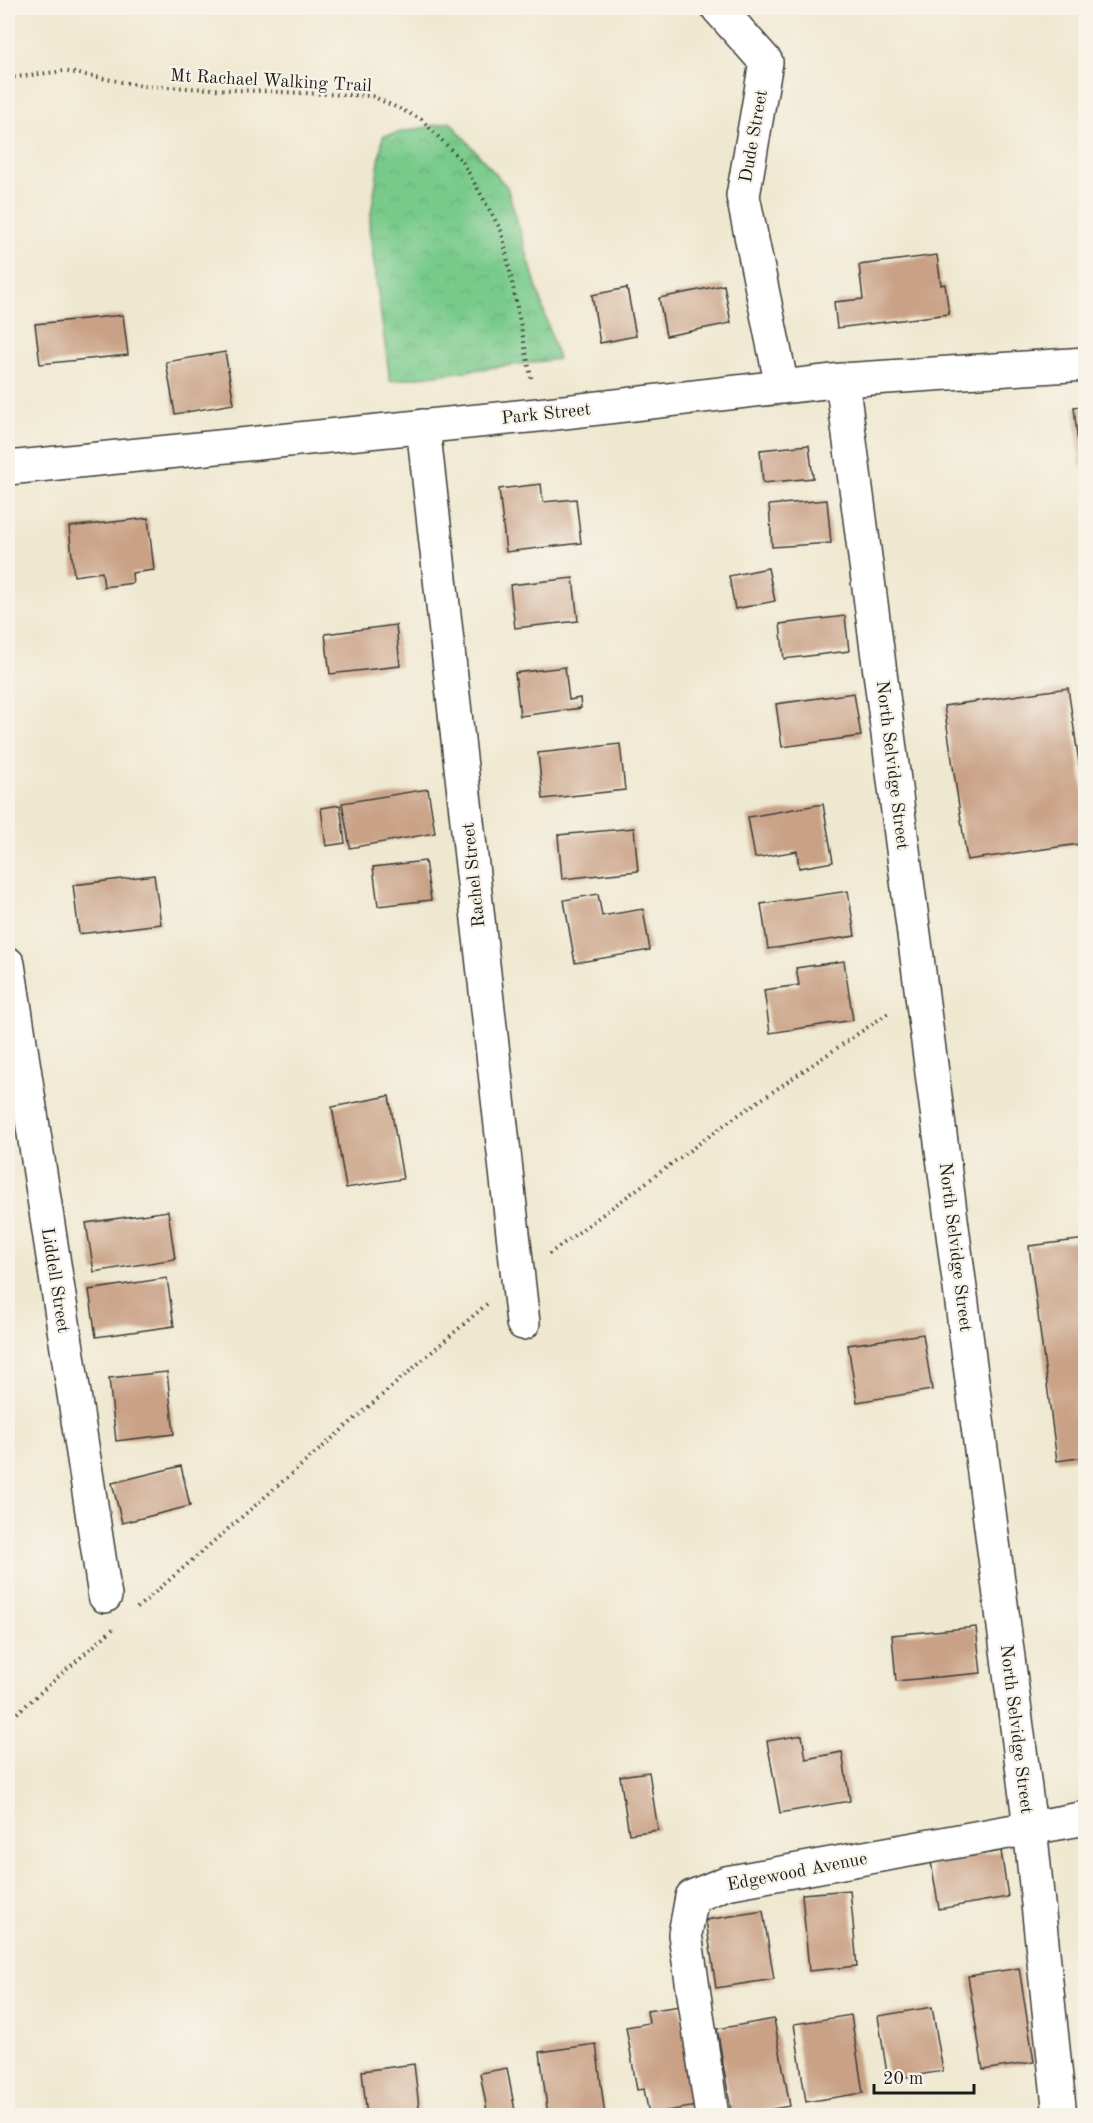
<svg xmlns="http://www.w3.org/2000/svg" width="1093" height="2123" font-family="'Old Standard TT',serif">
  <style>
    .park { fill: url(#park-crowns); stroke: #4a7354; stroke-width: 1.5 }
    .building { fill: #c9a186 }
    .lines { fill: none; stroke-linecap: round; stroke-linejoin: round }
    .minor-casing { stroke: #3c3b37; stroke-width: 36 }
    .path { stroke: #3c3b37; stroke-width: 4; stroke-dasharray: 1.5 4.5; stroke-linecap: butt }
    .minor { stroke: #fff; stroke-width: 33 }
    .labels { text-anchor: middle; stroke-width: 4.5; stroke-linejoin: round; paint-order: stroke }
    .street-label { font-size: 18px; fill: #1c1c1c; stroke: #f7f3e8 }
  </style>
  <defs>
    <pattern id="park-crowns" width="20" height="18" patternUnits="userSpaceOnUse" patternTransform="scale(1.5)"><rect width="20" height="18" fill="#78ca8b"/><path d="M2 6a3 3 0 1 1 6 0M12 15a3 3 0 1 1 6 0" fill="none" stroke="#67ad77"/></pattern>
  </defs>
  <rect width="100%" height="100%" fill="#f7f3e8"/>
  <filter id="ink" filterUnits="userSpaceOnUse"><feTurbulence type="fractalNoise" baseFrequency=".0167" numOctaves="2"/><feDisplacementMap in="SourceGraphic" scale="12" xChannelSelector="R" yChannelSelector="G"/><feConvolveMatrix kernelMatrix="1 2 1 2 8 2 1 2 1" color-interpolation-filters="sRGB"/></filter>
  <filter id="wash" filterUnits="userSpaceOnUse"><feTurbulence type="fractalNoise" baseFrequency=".008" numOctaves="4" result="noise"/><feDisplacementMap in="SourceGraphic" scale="24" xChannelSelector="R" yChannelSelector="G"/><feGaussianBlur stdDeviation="1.35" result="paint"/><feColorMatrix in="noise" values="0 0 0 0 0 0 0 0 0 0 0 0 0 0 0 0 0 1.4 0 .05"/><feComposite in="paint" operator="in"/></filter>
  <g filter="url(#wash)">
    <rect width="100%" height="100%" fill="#efe8d0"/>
    <path class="park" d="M450,122L507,187L558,359L390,381L369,227L383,136Z"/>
    <g id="blocks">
      <path class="building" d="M937,255L941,285L945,284L949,314L837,328L834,302L863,299L859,265Z
        M724,285L731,323L666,336L659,298Z
        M627,288L636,336L600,343L592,295Z
        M123,315L128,355L40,364L35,324Z
        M225,352L234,404L175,414L166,362Z
        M1086,406V465L1080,466L1074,407Z
        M809,445L813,478L763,483L760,450Z
        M541,484L543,502L576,499L581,543L506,552L499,489Z
        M827,500L831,543L772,547L769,505Z
        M148,518L154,570L132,573L133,583L104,587L102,572L74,576L69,527Z
        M768,568L775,601L735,609L729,576Z
        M573,578L578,621L515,628L510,585Z
        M845,616L849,651L784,659L780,624Z
        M396,625L400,666L330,674L325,634Z
        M565,667L569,700L580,698L581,708L520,716L515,673Z
        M1068,688L1086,810V843L967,860L944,706Z
        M854,693L861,736L782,747L776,704Z
        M620,744L625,790L543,799L538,753Z
        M428,789L435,833L350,848L342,803Z
        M823,804L833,862L799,868L797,851L755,858L748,817Z
        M340,805L345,843L326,846L321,808Z
        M634,828L638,871L562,879L558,835Z
        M425,861L431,900L378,906L373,867Z
        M154,875L161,924L79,934L73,885Z
        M848,891L855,936L768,949L761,904Z
        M598,894L602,916L643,909L650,950L575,963L564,900Z
        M844,961L853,1020L770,1033L764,990L799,985L796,968Z
        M389,1096L403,1179L346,1188L332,1107Z
        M168,1211L175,1259L94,1272L86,1223Z
        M1086,1239V1457L1057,1461L1029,1246Z
        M167,1278L174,1326L96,1337L89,1290Z
        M923,1334L932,1390L857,1402L848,1345Z
        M167,1372L174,1434L116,1441L109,1378Z
        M181,1466L190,1506L122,1523L112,1483Z
        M976,1627L981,1673L896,1681L892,1635Z
        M802,1735L806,1759L842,1752L850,1801L780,1813L767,1741Z
        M649,1772L658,1830L629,1834L620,1776Z
        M1001,1851L1008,1897L939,1909L931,1862Z
        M850,1890L857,1966L809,1971L802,1894Z
        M763,1911L774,1979L716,1988L706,1920Z
        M1019,1968L1034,2062L983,2070L968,1976Z
        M680,2006L697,2106L649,2114L644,2089L637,2090L626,2027L649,2023L647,2011Z
        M932,2007L943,2071L888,2080L878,2016Z
        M851,2015L863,2093L806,2102L794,2024Z
        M774,2019L790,2106L732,2116L717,2029Z
        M596,2044L605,2116H548L540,2052Z
        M414,2064L420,2116H367L362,2071Z
        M507,2068L516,2116H488L480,2073Z"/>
    </g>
  </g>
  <g filter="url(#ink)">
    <use href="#blocks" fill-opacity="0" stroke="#3c3b37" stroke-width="1.5"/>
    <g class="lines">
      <g class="minor-casing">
        <path id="minor" d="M718,8L766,62L743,196L782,387
          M842,380L1030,1827L1060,2116
          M423,426L523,1323
          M8,468L538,415L842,380L1086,364
          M8,964L105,1596
          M712,2116L685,1934L692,1897L726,1883L1086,1818"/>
      </g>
      <path class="path" d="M8,16L14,8
        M8,78L64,71L143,86L372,96L421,119L462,161L502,232L532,382
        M549,1254L731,1120L890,1012
        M137,1608L487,1304
        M8,1721L113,1629"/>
      <use href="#minor" class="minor"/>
    </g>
  </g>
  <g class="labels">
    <g class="street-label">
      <text transform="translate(271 80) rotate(3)" y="6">Mt Rachael Walking Trail</text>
      <text transform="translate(753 136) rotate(-80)" y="6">Dude Street</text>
      <text transform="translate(546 413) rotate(-6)" y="6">Park Street</text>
      <text transform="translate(893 765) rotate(83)" y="6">North Selvidge Street</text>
      <text transform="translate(473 875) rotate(-96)" y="6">Rachel Street</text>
      <text transform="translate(956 1247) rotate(83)" y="6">North Selvidge Street</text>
      <text transform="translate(56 1280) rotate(81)" y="6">Liddell Street</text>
      <text transform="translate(1017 1729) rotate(83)" y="6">North Selvidge Street</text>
      <text transform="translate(797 1871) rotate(-11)" y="6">Edgewood Avenue</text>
    </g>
  </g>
  <rect width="1093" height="2123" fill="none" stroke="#f7f3e8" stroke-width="30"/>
  <path d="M874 2084v9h100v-9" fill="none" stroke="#1c1c1c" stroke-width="3"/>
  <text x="883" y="2084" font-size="18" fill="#1c1c1c" stroke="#f7f3e8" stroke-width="4.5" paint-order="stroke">20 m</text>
</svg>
